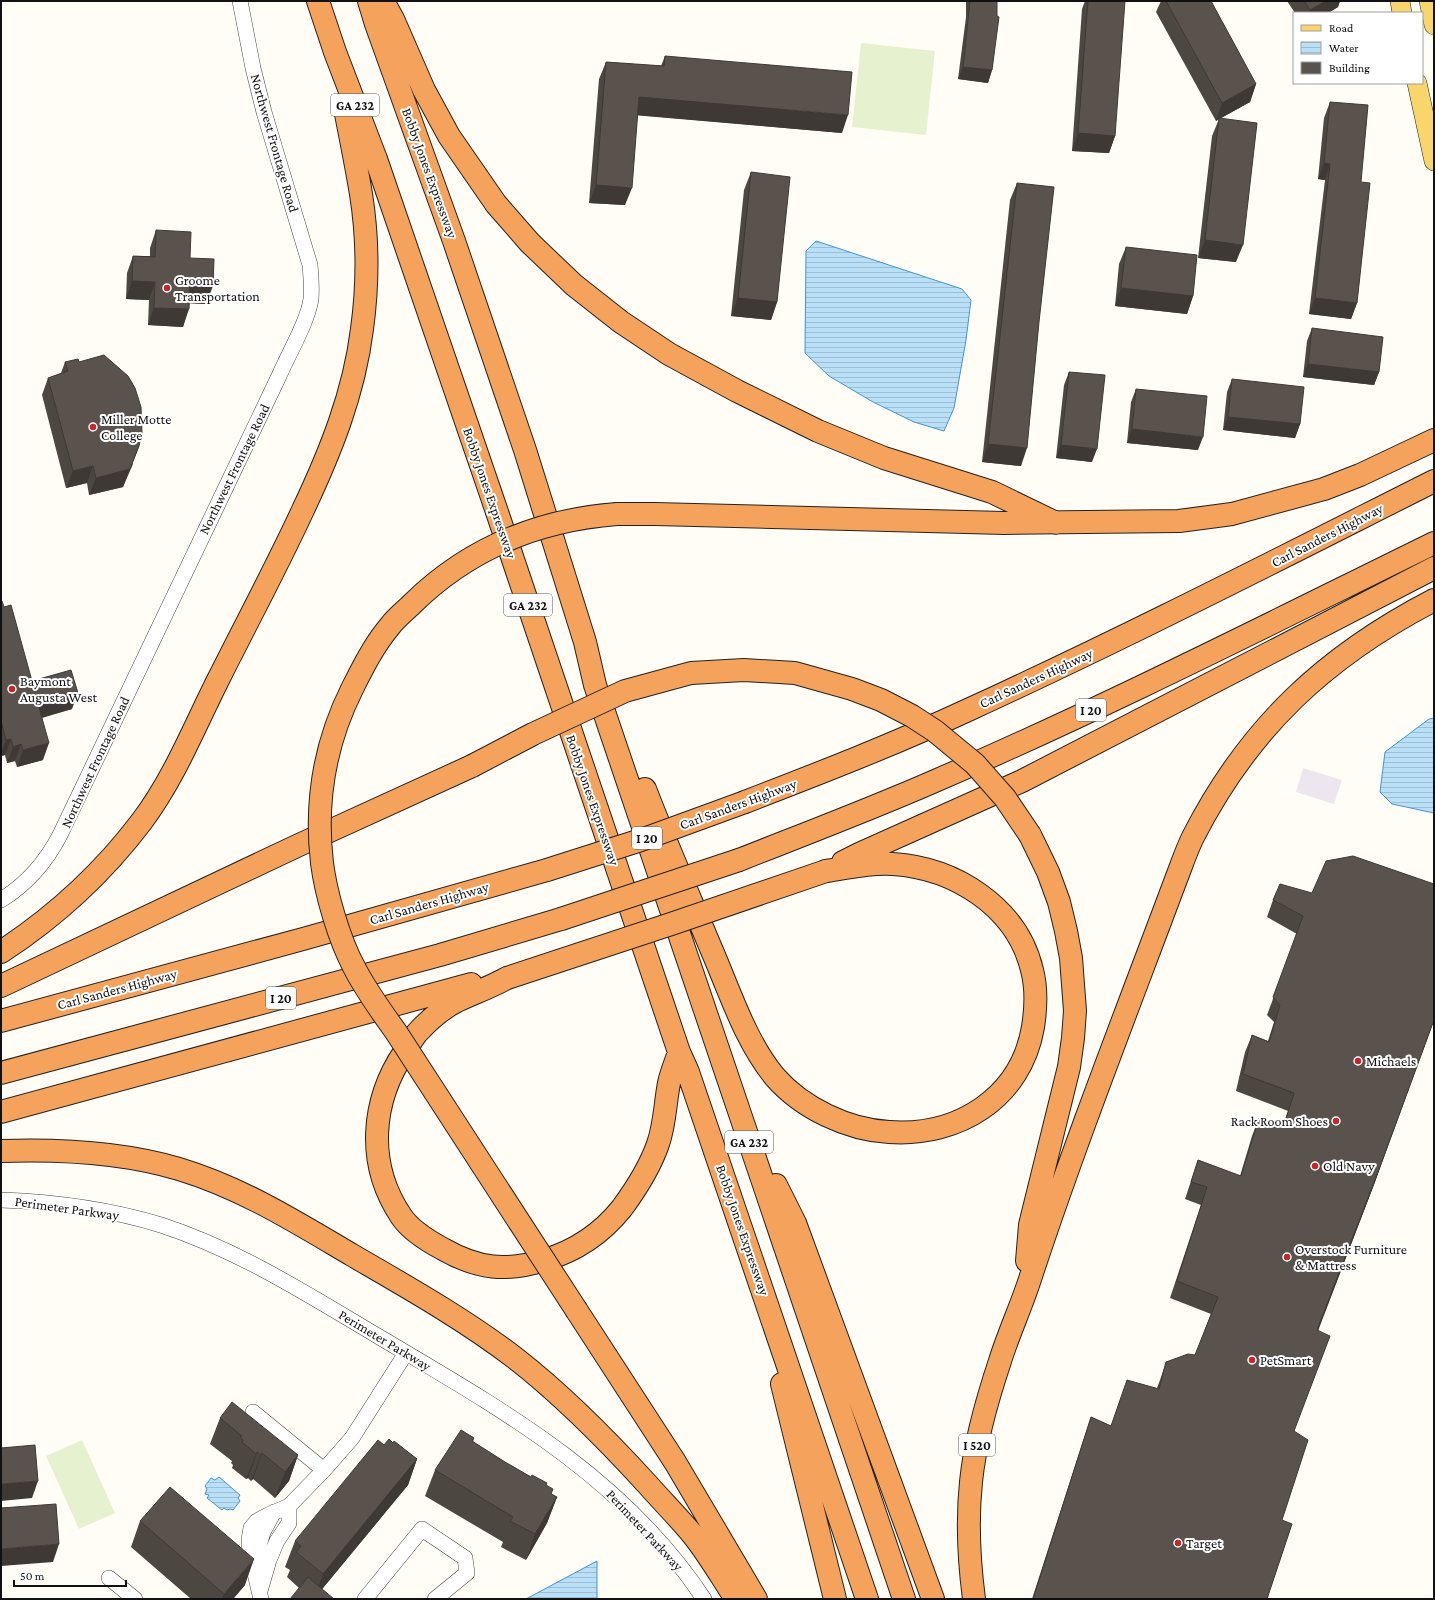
<svg xmlns="http://www.w3.org/2000/svg" width="1435" height="1600" font-family="'Crimson Pro',serif">
  <style>
    .industrial { fill: #eee6ef }
    .pitch { fill: #e6f2cf }
    .water { fill: url(#water-rules); stroke: #3f96cf }
    .lines { fill: none; stroke-linecap: round; stroke-linejoin: round }
    .minor-casing { stroke: #444; stroke-width: 16 }
    .major-casing { stroke: #222; stroke-width: 20 }
    .highway-casing { stroke: #222; stroke-width: 24 }
    .minor { stroke: #fff; stroke-width: 15 }
    .major { stroke: #f9d66b; stroke-width: 19 }
    .highway { stroke: #f5a25d; stroke-width: 22 }
    .highway-bridge-casing { stroke: #222; stroke-width: 24; stroke-linecap: butt }
    .highway-bridge { stroke: #f5a25d; stroke-width: 22 }
    .wall { fill: #4d4742 }
    .shaded-wall { fill: #3f3936 }
    .building { fill: #5a524d; stroke: #3f3936 }
    .poi-dot { fill: #c4262e; stroke: #fff; stroke-width: 1.5 }
    .labels { text-anchor: middle; stroke-width: 4; stroke-linejoin: round; paint-order: stroke }
    .shield { fill: #fff; stroke: #585858; stroke-width: 1 }
    .shield-label { font-size: 13px; font-weight: bold; fill: #111 }
    .street-label { font-size: 14px; fill: #111; stroke: #fff }
    .poi-label { font-size: 14px; fill: #111; stroke: #fff; text-anchor: start }
  </style>
  <defs>
    <pattern id="water-rules" width="6" height="5" patternUnits="userSpaceOnUse"><rect width="6" height="5" fill="#b9e0f7"/><path d="M0 2.5h6" fill="none" stroke="#9ebfd3"/></pattern>
  </defs>
  <rect width="100%" height="100%" fill="#fffdf5"/>
  <path class="industrial" d="M1303,768L1342,780L1334,804L1296,792Z"/>
  <path class="pitch" d="M861,43L935,51L926,135L852,127Z
    M82,1440L115,1513L79,1529L46,1456Z"/>
  <path class="water" d="M816,241L962,289L971,300L966,340L954,408L944,431L914,422L873,402L829,376L805,353L806,251Z
    M1434,718V813L1392,804L1380,792L1385,752L1429,719Z
    M219,1477L240,1495L238,1498L240,1501L233,1510L230,1509L227,1510L224,1508L222,1510L207,1498L209,1495L205,1494L207,1489L205,1486L211,1478L215,1480Z
    M597,1561V1599H526Z"/>
  <g class="lines">
    <g class="minor-casing">
      <path id="minor" d="M1,900C27,884 46,862 60,835L279,376C288,355 308,321 311,299C312,288 311,276 310,265L264,112L253,68L240,1
        M1,1200C56,1202 109,1209 161,1225C238,1250 307,1294 376,1335C499,1408 623,1476 704,1599
        M253,1412L324,1470
        M254,1563L263,1532L274,1512
        M109,1578L135,1599
        M260,1591L269,1560L277,1541L289,1523V1506
        M261,1599L250,1552L249,1540L251,1528L257,1521L268,1515L289,1506L324,1470L352,1438L406,1353
        M365,1599L422,1529L465,1558L467,1573L435,1599"/>
    </g>
    <g class="major-casing">
      <path id="major" d="M1400,1L1402,13
        M1429,1L1434,25
        M1417,83L1434,161"/>
    </g>
    <g class="highway-casing">
      <path id="highway" d="M318,1L335,52L376,159L497,512L679,1052L688,1072L867,1599
        M369,1L376,24L454,241L525,450L585,642L595,685L904,1599
        M383,1L393,19L424,90L449,136L496,204L530,243L574,285L621,322L669,354L737,391L818,431L884,458L992,492L1056,523
        M617,514H655L1004,523L1179,521L1232,514L1324,489L1360,475L1434,440
        M645,789C666,844 690,898 713,953C731,995 746,1042 775,1077C802,1108 848,1130 889,1132C958,1137 1021,1098 1033,1027C1036,1008 1037,989 1032,970C1017,907 955,868 893,864C871,862 848,868 826,871
        M745,802C820,773 895,744 968,710C1125,638 1279,559 1434,481
        M739,860C805,834 871,809 935,781C1104,708 1269,624 1434,543
        M843,862L859,854L1022,781L1434,568
        M1,952C56,916 102,874 142,821C175,777 195,725 220,676C247,622 276,568 302,512C330,453 354,394 362,329C368,285 368,238 361,194C356,164 350,134 344,104
        M507,978C491,987 474,993 457,1001C443,1008 428,1021 417,1033C413,1038 409,1045 405,1051C371,1101 366,1164 401,1216C410,1230 428,1241 443,1249C478,1269 506,1272 545,1260C575,1251 602,1233 622,1208C636,1189 650,1167 658,1144C665,1124 665,1104 669,1083C671,1073 676,1062 679,1052
        M1,986L299,845L472,766
        M1,1021L303,939L547,870
        M1,1073L440,955L561,919
        M1,1112L471,984
        M1,1151C61,1149 122,1152 179,1169C242,1188 296,1222 352,1255C407,1287 464,1319 515,1358C564,1396 607,1440 648,1485C663,1502 679,1518 693,1535C709,1555 722,1578 736,1599
        M776,1185L795,1223L933,1599
        M1027,1261L1030,1225L1069,1067L1073,1038L1075,1011L1071,958L1066,931L1059,902L1048,872L1030,835
        M577,1311L675,1462L756,1599
        M782,1384L835,1599
        M974,1599C969,1561 967,1520 971,1482C975,1441 987,1400 1000,1361C1009,1332 1022,1305 1031,1276C1075,1143 1126,1013 1175,882C1181,867 1186,851 1193,837C1249,727 1326,656 1434,600"/>
    </g>
    <use href="#minor" class="minor"/>
    <use href="#major" class="major"/>
    <use href="#highway" class="highway"/>
    <g class="highway-bridge-casing">
      <path id="highway-bridge" d="M472,766L533,734L625,691L691,673L744,670L795,673L852,689L881,700L912,716L935,731L975,764L1005,798L1030,835
        M547,870L641,840L745,802
        M561,919L739,860
        M507,978L671,924L826,871
        M577,1311L396,1032C381,1011 365,989 354,967C339,939 326,894 322,863C315,803 325,743 352,689C363,667 374,645 390,626C396,618 405,611 412,604C469,548 538,520 617,514"/>
    </g>
    <use href="#highway-bridge" class="highway-bridge"/>
  </g>
  <path class="wall" d="M966,1H997L992,70L988,83L958,79L966,17Z
    M1085,1H1088L1115,136L1109,153L1072,151L1082,9Z
    M1161,1H1211L1256,84L1250,102L1219,119L1236,262L1198,258L1212,136L1219,119L1216,121L1156,12Z
    M1287,1H1340L1338,7L1328,13H1295Z
    M665,56L842,133L638,115L625,205L589,203L599,79L606,62L661,66Z
    M1330,102L1361,182L1357,303L1351,319L1309,314L1325,180L1318,179L1324,118Z
    M751,172L777,302L771,320L731,316L744,190Z
    M1017,183L1039,322L1021,466L982,462L1010,200Z
    M156,230L190,258L206,304L189,303L183,327L148,325L149,300L126,299L127,273L133,256H150V248Z
    M1126,247L1193,296L1187,314L1115,306L1119,264Z
    M1312,328L1379,372L1374,385L1303,377L1307,341Z
    M65,362L133,464L123,487L89,495L87,483L66,488L42,395L48,378L61,373Z
    M1069,372L1092,462L1056,458L1064,385Z
    M1232,379L1300,424L1295,438L1223,430L1227,392Z
    M1136,389L1198,450L1127,443L1131,402Z
    M1,601L32,681L72,709L42,718L43,760L17,767L15,761L7,763L5,755L1,756Z
    M1280,884L1434,1020L1375,1182L1318,1331L1294,1432L1282,1520L1267,1599H1032L1085,1435L1091,1417L1111,1426L1157,1388L1160,1380L1166,1362L1195,1355L1211,1314L1170,1298L1201,1205L1185,1199L1198,1160L1240,1176L1252,1136L1259,1118L1283,1125L1288,1111L1236,1091L1245,1052L1252,1035L1268,1041L1274,1022L1267,1015L1297,934L1267,917L1273,900Z
    M220,1418L298,1455L289,1481L275,1498L253,1479L251,1481L248,1478L246,1479L232,1468L233,1465L231,1463L232,1461L210,1444Z
    M474,1438L473,1442L505,1462L531,1477L546,1485L551,1494L557,1497L547,1523L526,1560L501,1547L503,1542L425,1496L435,1470Z
    M393,1443L417,1459L408,1485L322,1589L299,1588L287,1577L290,1570L285,1567L295,1541L384,1445Z
    M140,1521L245,1585L233,1599H191L131,1547Z"/>
  <path class="shaded-wall" d="M1326,1H1340L1338,7L1328,13H1309L1310,10Z
    M963,67L992,70L988,83L958,79Z
    M1256,84L1250,102L1216,121L1222,103Z
    M639,97L848,115L842,133L633,115Z
    M1078,133L1115,136L1109,153L1072,151Z
    M1324,163L1330,164L1325,180L1318,179Z
    M596,185L632,188L625,205L589,203Z
    M1205,240L1243,245L1236,262L1198,258Z
    M132,281L155,282L149,300L126,299Z
    M190,285L213,286L206,304L184,303Z
    M1121,288L1193,296L1187,314L1115,306Z
    M738,298L777,302L771,320L731,316Z
    M1315,298L1357,303L1351,319L1309,314Z
    M154,308L189,309L183,327L148,325Z
    M1308,364L1379,372L1374,385L1303,377Z
    M1228,417L1300,424L1295,438L1223,430Z
    M1132,429L1203,437L1198,450L1127,443Z
    M988,444L1027,448L1021,466L982,462Z
    M1061,445L1097,449L1092,462L1056,458Z
    M139,446L123,487L89,495L96,478Z
    M93,466L87,483L66,488L73,471Z
    M78,693L72,709L32,720L38,704Z
    M11,739L5,755L1,756V754L6,740Z
    M49,743L43,760L17,767L23,750Z
    M21,744L15,761L7,763L13,747Z
    M1381,1164L1375,1182L1311,1348L1317,1330Z
    M257,1452L248,1478L246,1479L256,1454Z
    M262,1453L253,1479L251,1481L261,1455Z
    M298,1455L289,1481L275,1498L285,1472Z
    M417,1459L408,1485L314,1599L323,1574Z
    M38,1481L32,1498L1,1501V1484Z
    M557,1497L547,1523L526,1560L535,1534Z
    M59,1544L53,1562L1,1566V1549Z
    M254,1559L245,1585L233,1599H222L224,1594Z"/>
  <path class="building" d="M970,1H997V16L999,17L992,70L963,67Z
    M1088,1H1125L1115,136L1078,133Z
    M1166,1H1211L1256,84L1222,103Z
    M1304,1H1326L1310,10Z
    M665,56L852,72L848,115L639,97L632,188L596,185L606,62L664,66Z
    M1330,102L1368,105L1361,182L1370,183L1357,303L1315,298L1330,164L1324,163Z
    M1219,118L1257,123L1243,245L1205,240Z
    M751,172L790,177L777,302L738,298Z
    M1017,183L1054,187L1039,322L1027,448L988,444Z
    M156,230L191,232L190,258L214,259L213,286L190,285L189,309L154,308L155,282L132,281L133,256L155,257Z
    M1126,247L1197,255L1193,296L1121,288Z
    M1312,328L1383,337L1379,372L1308,364Z
    M104,355L128,376L135,388L141,407L142,433L139,446L130,469L96,478L93,466L73,471L48,378L68,371L65,362L78,359L79,362Z
    M1069,372L1105,375L1097,449L1061,445Z
    M1232,379L1304,387L1300,424L1228,417Z
    M1136,389L1207,396L1203,437L1132,429Z
    M1,601H2L4,607L11,605L32,681L71,670L78,693L38,704L49,743L23,750L21,744L13,747L11,739L6,740L1,721Z
    M1353,856L1434,884V1020L1381,1164L1317,1330L1330,1336L1294,1431L1308,1440L1282,1520L1292,1524L1267,1599H1033L1091,1417L1111,1426L1127,1380L1159,1389L1166,1362L1188,1354L1195,1355L1218,1297L1177,1281L1207,1187L1191,1182L1198,1160L1241,1176L1259,1118L1284,1125L1294,1093L1243,1074L1252,1035L1269,1042L1280,1005L1273,997L1303,916L1273,900L1280,884L1312,893L1326,861Z
    M232,1402L298,1455L285,1472L262,1453L261,1455L257,1452L256,1454L242,1442L243,1440L240,1437L242,1436L220,1418Z
    M461,1430L474,1438L472,1441L505,1462L531,1477L532,1475L547,1483L546,1485L553,1489L551,1494L557,1497L535,1534L510,1521L513,1517L435,1470Z
    M389,1439L393,1443L394,1441L417,1459L323,1574L296,1552L301,1546L295,1541L378,1440L384,1445Z
    M35,1445L38,1481L1,1484V1448Z
    M170,1487L254,1559L224,1594L140,1521Z
    M56,1504L59,1544L1,1549V1508Z
    M308,1577L334,1599H290Z"/>
  <g class="poi-dot">
    <circle cx="167" cy="288" r="4"/>
    <circle cx="93" cy="427" r="4"/>
    <circle cx="12" cy="689" r="4"/>
    <circle cx="1358" cy="1061" r="4"/>
    <circle cx="1336" cy="1121" r="4"/>
    <circle cx="1315" cy="1166" r="4"/>
    <circle cx="1287" cy="1257" r="4"/>
    <circle cx="1252" cy="1360" r="4"/>
    <circle cx="1178" cy="1543" r="4"/>
  </g>
  <g class="labels">
    <g class="shield">
      <rect x="331" y="94" width="48" height="22" rx="3"/>
      <rect x="504" y="594" width="48" height="22" rx="3"/>
      <rect x="1076" y="699" width="30" height="22" rx="3"/>
      <rect x="632" y="827" width="30" height="22" rx="3"/>
      <rect x="266" y="987" width="30" height="22" rx="3"/>
      <rect x="725" y="1131" width="48" height="22" rx="3"/>
      <rect x="959" y="1434" width="36" height="22" rx="3"/>
    </g>
    <g class="shield-label">
      <text x="355" y="110">GA 232</text>
      <text x="528" y="610">GA 232</text>
      <text x="1091" y="715">I 20</text>
      <text x="647" y="843">I 20</text>
      <text x="281" y="1003">I 20</text>
      <text x="749" y="1147">GA 232</text>
      <text x="977" y="1450">I 520</text>
    </g>
    <g class="street-label">
      <text transform="translate(275 143) rotate(74)" y="5">Northwest Frontage Road</text>
      <text transform="translate(430 173) rotate(70)" y="5">Bobby Jones Expressway</text>
      <text transform="translate(234 469) rotate(-64)" y="5">Northwest Frontage Road</text>
      <text transform="translate(490 493) rotate(71)" y="5">Bobby Jones Expressway</text>
      <text transform="translate(1327 535) rotate(-27)" y="5">Carl Sanders Highway</text>
      <text transform="translate(1036 678) rotate(-25)" y="5">Carl Sanders Highway</text>
      <text transform="translate(95 762) rotate(-65)" y="5">Northwest Frontage Road</text>
      <text transform="translate(593 800) rotate(71)" y="5">Bobby Jones Expressway</text>
      <text transform="translate(738 804) rotate(-20)" y="5">Carl Sanders Highway</text>
      <text transform="translate(429 903) rotate(-16)" y="5">Carl Sanders Highway</text>
      <text transform="translate(117 989) rotate(-15)" y="5">Carl Sanders Highway</text>
      <text transform="translate(67 1208) rotate(8)" y="5">Perimeter Parkway</text>
      <text transform="translate(743 1230) rotate(71)" y="5">Bobby Jones Expressway</text>
      <text transform="translate(385 1340) rotate(31)" y="5">Perimeter Parkway</text>
      <text transform="translate(645 1530) rotate(47)" y="5">Perimeter Parkway</text>
    </g>
    <g class="poi-label">
      <text x="175" y="285">Groome<tspan x="175" dy="16">Transportation</tspan></text>
      <text x="101" y="424">Miller Motte<tspan x="101" dy="16">College</tspan></text>
      <text x="20" y="686">Baymont<tspan x="20" dy="16">Augusta West</tspan></text>
      <text x="1366" y="1066">Michaels</text>
      <text x="1328" y="1126" text-anchor="end">Rack Room Shoes</text>
      <text x="1323" y="1171">Old Navy</text>
      <text x="1295" y="1254">Overstock Furniture<tspan x="1295" dy="16">&amp; Mattress</tspan></text>
      <text x="1260" y="1365">PetSmart</text>
      <text x="1186" y="1548">Target</text>
    </g>
  </g>
  <rect width="1435" height="1600" fill="none" stroke="#111111" stroke-width="4"/>
  <rect x="1293" y="12" width="130" height="72" fill="#ffffff" stroke="#a0a0a0"/>
  <rect x="1301" y="25" width="20" height="6" fill="#f9d66b" stroke="#a0a0a0"/>
  <text x="1329" y="32" font-size="12" fill="#111111">Road</text>
  <rect x="1301" y="42" width="20" height="12" fill="url(#water-rules)" stroke="#a0a0a0"/>
  <text x="1329" y="52" font-size="12" fill="#111111">Water</text>
  <rect x="1301" y="62" width="20" height="12" fill="#5a524d" stroke="#a0a0a0"/>
  <text x="1329" y="72" font-size="12" fill="#111111">Building</text>
  <path d="M14 1580v6h112v-6" fill="none" stroke="#111111" stroke-width="2"/>
  <text x="20" y="1580" font-size="12" fill="#111111" stroke="#ffffff" stroke-width="3" paint-order="stroke">50 m</text>
</svg>
